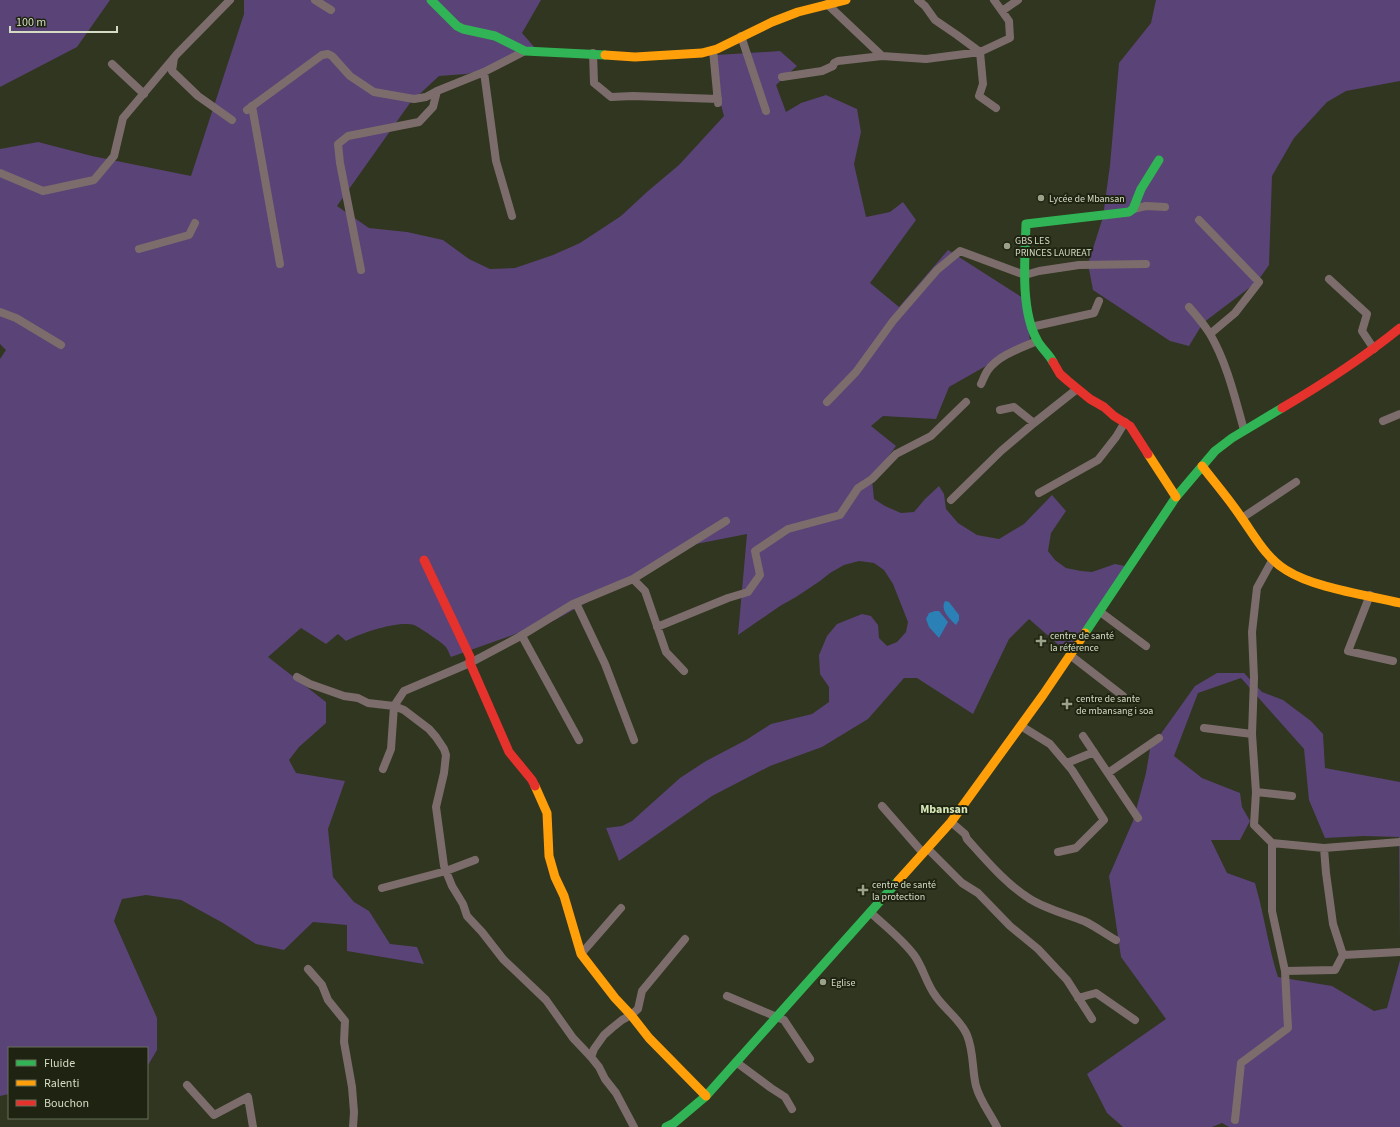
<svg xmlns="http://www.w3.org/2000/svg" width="1400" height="1127" font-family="'Source Sans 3',sans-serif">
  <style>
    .green { fill: #5a4376 }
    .water { fill: #2b80b5 }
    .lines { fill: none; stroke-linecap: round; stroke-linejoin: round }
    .street { stroke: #7c6d6c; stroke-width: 8 }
    .fast { stroke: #30b455; stroke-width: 9 }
    .slow { stroke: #ff9f0a; stroke-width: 9 }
    .jam { stroke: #e5322d; stroke-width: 9 }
    .poi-dot { fill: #9ba28a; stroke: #1f2412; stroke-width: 1.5 }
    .labels { text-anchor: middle; stroke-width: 4; stroke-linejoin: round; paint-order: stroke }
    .poi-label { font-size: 10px; fill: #d4dcc4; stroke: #1f2412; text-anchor: start }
    .quarter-label { font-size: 12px; font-weight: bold; fill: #d7e7b7; stroke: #1f2412 }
  </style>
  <rect width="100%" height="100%" fill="#30361f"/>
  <path class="green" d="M0,0H110L77,47L0,87Z
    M244,0H541L522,33L535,48L504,65L466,74L439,76L410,103L337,206L369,228L407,232L443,240L469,259L490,269L515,268L553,255L580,243L621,216L648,191L679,165L724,116L715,83L716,55L780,51L797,66L776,85L786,112L801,103L826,95L857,109L861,132L854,164L866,217L890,212L903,202L916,220L870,283L899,307L948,250L1026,300L1030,341L949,387L936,419L883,416L871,426L896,446L872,479L874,499L885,506L901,513L914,512L925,499L939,486L944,494L946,509L958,523L977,535L999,539L1024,524L1052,495L1066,511L1051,533L1048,551L1055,560L1066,568L1081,571L1092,572L1115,564L1130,567L1069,654L1029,619L1009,639L973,714L917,678H904L868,719L822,747L770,766L712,796L619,861L606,828L622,826L632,821L680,778L706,761L746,740L771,724L812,714L829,702V687L820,674L819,655L827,636L837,624L862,614L871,616L878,625L879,638L887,646L897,642L906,632L908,622L893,584L884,570L874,563L859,561L844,565L830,573L820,581L796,597L780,606L738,635L747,534L691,545L555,620L451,657C449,654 448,649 445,646C441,642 419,627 414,625C399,620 360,633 346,641L338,634L326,644L301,628L268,657L326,702V723L299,747L289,760L296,773L345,781L328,829L333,877L354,902L369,911L390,944L417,947L424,964L347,951V925L313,922L284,950L256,944L223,923L181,900L146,895L122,899L114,921L157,1018V1050L147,1067V1048H9V1094L0,1096V359L6,350L0,344V149L38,142L92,156L191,176L244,14Z
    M1156,0H1400V81L1346,91L1327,102L1294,138L1272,176L1269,265L1257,282L1203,323L1189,346L1170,341L1093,290L1088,264L1103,217L1110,165L1119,63L1151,23Z
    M1217,673H1244L1262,692L1283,700L1311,721L1323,734L1325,768L1400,782V943L1399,837L1364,836L1325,838L1309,800L1304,749L1241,678L1198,693L1174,756L1202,778L1240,793L1242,807L1250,821L1240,840H1211L1227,873L1255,883C1264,914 1268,946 1278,977L1332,986L1374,1011L1387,1008L1400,960V1127H1229L1222,1123L1212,1127H1123L1107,1113L1087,1074L1166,1019L1121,957L1109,876L1133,821L1146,773L1150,749L1195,686Z"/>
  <path class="water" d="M945,601L949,602L959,615V620L956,625C949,618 940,610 945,601Z
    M935,611H939L948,622L939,638L929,627L926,619L929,613Z"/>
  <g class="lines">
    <path class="street" d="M315,0L331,10
      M918,0L925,6L935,20L957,35L980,52L983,84L979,96L996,108
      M827,4L882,56
      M1002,11L1018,0
      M741,36L766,111
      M713,50L718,103
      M593,53L594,83L611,97L633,96L718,99
      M174,58L172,71L198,96L232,120
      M112,64L144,94
      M484,72L496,161L512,216
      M782,77L822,71L833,66L834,63L838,61L882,56L926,59L980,52L1010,38L1009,21L994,0
      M252,106L280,264
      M247,110L322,55L328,54L332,56L350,76L374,92L414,99L426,97L437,91L484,72L525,51
      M0,173L43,191L94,180L114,156L123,118L177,54L230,0
      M1133,209L1146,206L1165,207
      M1199,220L1259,282L1235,313L1210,334
      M139,249L189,235L195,223
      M361,270L340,163L338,144L348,136L419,122L433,107L437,91
      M1329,279L1367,314L1362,331L1374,349
      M1189,307C1196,315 1204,324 1210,334C1227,363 1235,398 1244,430
      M0,312L16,318L61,345
      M1031,327L1094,313L1099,301
      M981,384C983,380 985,374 988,370C999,355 1021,348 1037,341
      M827,402L856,372L893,321L937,270L960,251L1025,275L1039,271L1079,265L1146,264
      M1000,410L1014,407L1034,423
      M1383,421L1400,414
      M1039,493L1098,460L1116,437L1125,422
      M951,500L1001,451L1034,423L1077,389
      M1242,518L1296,482
      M1273,559L1257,588L1252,632L1254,678L1252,734L1256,792L1254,825L1272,843L1324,848L1400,842
      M633,579L645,591L666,652L684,671
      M1370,595L1348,651L1393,661
      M576,603L605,664L634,740
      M1099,611L1146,646
      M657,627L728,598L748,592L760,575L755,551L788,529L840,515L858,488L872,479L896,454L931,436L966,402
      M522,636L579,740
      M1070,655L1123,696
      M297,677L310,684L344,696L358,698L368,703L394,706L404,710L429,729L436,737L444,749L446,755L444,773L436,807L444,866L452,886L463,904L467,916L482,932L503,959L546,1000L573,1038L591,1057L599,1067L605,1079L616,1093L634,1127
      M1021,726L1050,744L1072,770L1104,820L1076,848L1058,852
      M1204,728L1252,734
      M1083,736L1138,818
      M1067,763L1094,752
      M383,769L391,749L394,706L404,691L470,663L519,637L573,604L633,579L726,521
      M1108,773L1159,738
      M1256,792L1292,796
      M882,806L923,853
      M951,822L965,834L967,839C986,860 1006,884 1030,899C1046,909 1066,914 1084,921C1095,926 1105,934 1116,940
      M928,849L962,883L978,893L1010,926L1038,949L1067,980L1092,1019
      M382,888L446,871L475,860
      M870,912C885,926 902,939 914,955C923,967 926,983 935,995C944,1009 961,1020 967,1035C974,1052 972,1070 976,1086C980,1101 990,1113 997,1127
      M581,954L621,908
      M1343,955L1400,952
      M308,969L322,985L328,1000L345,1021L344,1042L352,1087L354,1112L353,1127
      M1285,971L1335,970L1343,955L1333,924L1326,873L1324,848
      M727,996L784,1020L810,1059
      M1078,998L1096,993L1135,1020
      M591,1057L594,1049L604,1035L612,1028L622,1020L631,1015L638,1009L642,991L685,939
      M736,1062L771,1088L785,1097L792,1109
      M187,1085L214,1115L248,1097L253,1127
      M1235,1120L1241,1063L1288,1028L1285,971L1272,911V843"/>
    <path class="fast" d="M431,0L457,26L463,29L495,36L525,51L605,55
      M1053,362C1049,354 1041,348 1037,340C1020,309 1025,258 1026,224L1129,212L1133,209L1141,189L1159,160
      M1085,633L1176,497L1215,451L1232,438L1282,408
      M666,1127L674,1123L706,1096L898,881"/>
    <path class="slow" d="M605,55L635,57L702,53L717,49L772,22L798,12L846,0
      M1148,454L1176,497
      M1202,466C1215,483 1229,499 1241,517C1254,535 1266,558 1286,570C1314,588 1367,595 1400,603
      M535,786L547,813L549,856L555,877L564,896L581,954L615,998L631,1015L649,1038L706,1096
      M898,881L951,822L1043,695L1085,633"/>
    <path class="jam" d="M1053,362L1060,374L1068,381L1090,399L1104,407L1114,416L1130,426L1148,454
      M1282,408C1323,384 1363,358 1400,328
      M424,560L470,657V663L509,752L532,780L535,786"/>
  </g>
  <g class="poi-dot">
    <circle cx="1041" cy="198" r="4"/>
    <circle cx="1007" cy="246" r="4"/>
    <path d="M1039 635h4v4h4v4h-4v4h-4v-4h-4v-4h4z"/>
    <path d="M1065 698h4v4h4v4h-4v4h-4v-4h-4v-4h4z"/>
    <path d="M861 884h4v4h4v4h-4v4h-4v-4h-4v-4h4z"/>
    <circle cx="823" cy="982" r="4"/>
  </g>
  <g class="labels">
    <g class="poi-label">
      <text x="1049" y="202">Lycée de Mbansan</text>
      <text x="1015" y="244">GBS LES<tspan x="1015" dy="12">PRINCES LAUREAT</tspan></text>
      <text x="1050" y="639">centre de santé<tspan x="1050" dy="12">la référence</tspan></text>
      <text x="1076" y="702">centre de sante<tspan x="1076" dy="12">de mbansang i soa</tspan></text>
      <text x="872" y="888">centre de santé<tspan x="872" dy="12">la protection</tspan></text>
      <text x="831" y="986">Eglise</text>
    </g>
    <g class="quarter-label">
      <text x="944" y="813">Mbansan</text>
    </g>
  </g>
  <rect x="8" y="1047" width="140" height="72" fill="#1f2412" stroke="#676e59"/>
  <rect x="16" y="1060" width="20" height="6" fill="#30b455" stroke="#676e59"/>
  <text x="44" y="1067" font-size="12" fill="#d4dcc4">Fluide</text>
  <rect x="16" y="1080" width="20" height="6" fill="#ff9f0a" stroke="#676e59"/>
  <text x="44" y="1087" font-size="12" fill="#d4dcc4">Ralenti</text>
  <rect x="16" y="1100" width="20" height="6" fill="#e5322d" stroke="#676e59"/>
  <text x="44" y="1107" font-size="12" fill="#d4dcc4">Bouchon</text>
  <path d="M10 26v6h107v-6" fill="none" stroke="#d4dcc4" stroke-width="2"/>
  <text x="16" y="26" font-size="12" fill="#d4dcc4" stroke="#1f2412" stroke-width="3" paint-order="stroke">100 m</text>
</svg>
